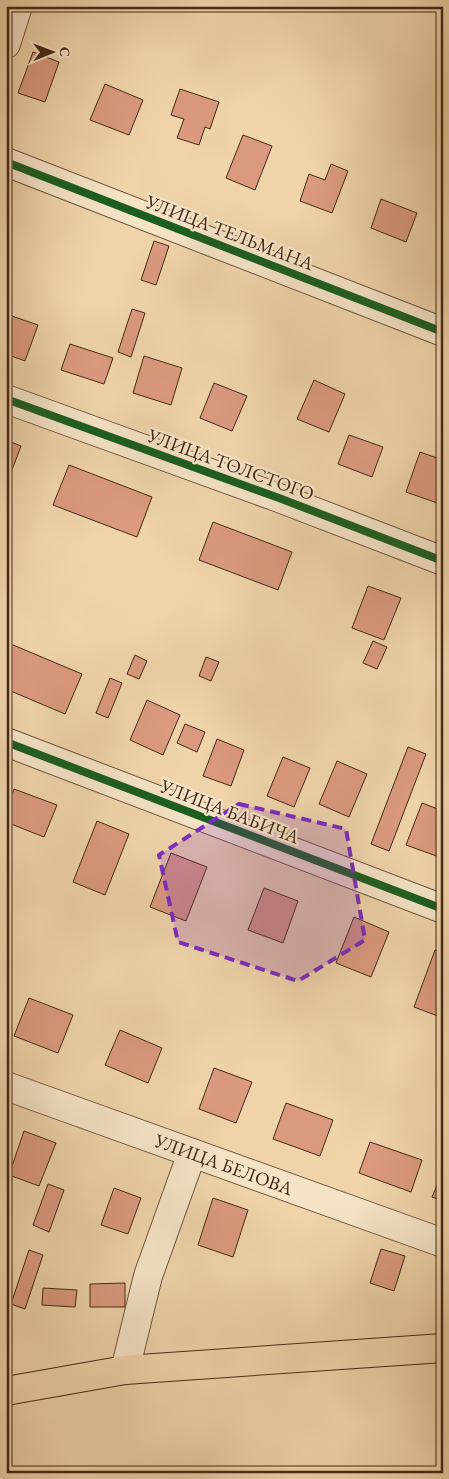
<svg xmlns="http://www.w3.org/2000/svg" width="449" height="1479" font-family="'EB Garamond',serif">
  <style>
    .building { fill: #db9a80; stroke: #432918 }
    .lines { fill: none; stroke-linecap: round; stroke-linejoin: round }
    .minor-casing { stroke: #6e543c; stroke-width: 30 }
    .major-casing { stroke: #432918; stroke-width: 30 }
    .minor { stroke: #f5e3c8; stroke-width: 28 }
    .major { stroke: #efd4aa; stroke-width: 28 }
    .cycleway-casing { stroke: #f5e3c8; stroke-width: 11 }
    .cycleway { stroke: #1b5e20; stroke-width: 8 }
    .marked { fill: #7b2cbf; fill-opacity: 0.2; stroke: #7b2cbf; stroke-width: 4; stroke-dasharray: 10 6; stroke-linejoin: round }
    .labels { text-anchor: middle; stroke-width: 4.5; stroke-linejoin: round; paint-order: stroke }
    .street-label { font-size: 19px; fill: #432918; stroke: #f5e3c8 }
  </style>
  <rect width="100%" height="100%" fill="#efd4aa"/>
  <filter id="stains"><feTurbulence type="fractalNoise" baseFrequency=".004" numOctaves="4"/><feColorMatrix values="0 0 0 0 .2 0 0 0 0 .09 0 0 0 0 .02 0 0 0 .5 -.17"/></filter>
  <radialGradient id="worn" r=".72"><stop offset=".6" stop-color="#630" stop-opacity="0"/><stop offset="1" stop-color="#630" stop-opacity=".3"/></radialGradient>
  <path class="building" d="M33,52L59,62L45,102L18,93Z
    M105,84L143,100L129,135L90,120Z
    M180,89L219,102L210,129L205,127L199,145L177,138L184,119L171,115Z
    M243,135L272,146L255,190L226,178Z
    M331,164L348,171L332,213L300,201L309,174L325,180Z
    M381,199L417,213L406,242L371,228Z
    M154,241L169,246L156,285L141,280Z
    M132,309L145,313L131,357L118,352Z
    M6,314L38,325L25,361L6,354Z
    M70,344L113,358L104,384L61,370Z
    M144,356L182,368L171,405L133,393Z
    M314,380L345,394L329,432L297,419Z
    M214,383L247,396L232,431L200,418Z
    M349,435L383,447L372,477L338,464Z
    M6,440L21,446L6,486Z
    M420,452L443,460V505L406,492Z
    M69,465L152,497L137,537L53,505Z
    M213,522L292,552L278,590L199,560Z
    M368,586L401,598L384,640L352,628Z
    M373,641L387,647L377,669L363,663Z
    M6,642L82,674L65,714L6,689Z
    M135,655L147,661L139,679L127,674Z
    M206,657L219,662L211,681L199,676Z
    M110,678L122,683L108,718L96,713Z
    M147,700L180,715L163,755L130,740Z
    M185,724L205,732L197,752L177,743Z
    M217,739L244,750L231,786L203,776Z
    M408,747L426,754L389,851L371,844Z
    M283,757L310,768L294,807L267,796Z
    M337,761L367,774L349,817L319,804Z
    M14,789L57,805L44,837L6,822V810Z
    M422,803L443,811L442,858L406,845Z
    M97,821L129,834L105,895L73,882Z
    M171,853L207,867L186,921L150,907Z
    M264,888L298,901L283,943L248,930Z
    M354,917L389,932L371,977L336,963Z
    M435,950L443,953V1018L414,1007Z
    M29,998L73,1015L58,1053L14,1036Z
    M120,1030L162,1048L148,1083L105,1065Z
    M214,1068L252,1082L236,1123L199,1109Z
    M286,1103L333,1120L320,1156L273,1139Z
    M24,1131L56,1143L39,1186L9,1175Z
    M370,1142L422,1160L411,1192L359,1173Z
    M443,1171V1201L432,1197Z
    M48,1184L64,1190L49,1232L33,1225Z
    M114,1188L141,1198L128,1234L101,1225Z
    M213,1198L248,1210L233,1257L198,1245Z
    M381,1249L405,1256L394,1291L370,1283Z
    M29,1250L43,1255L25,1309L11,1304Z
    M125,1283V1307H90V1284Z
    M43,1288L77,1290L75,1307L42,1305Z"/>
  <g class="lines">
    <g class="minor-casing">
      <path id="minor" d="M6,44L18,6
        M6,162L443,332
        M6,399L279,498L443,561
        M6,742L443,909
        M6,1086L443,1243
        M125,1370L148,1276L192,1153"/>
    </g>
    <g class="major-casing">
      <path id="major" d="M6,1391L125,1370L443,1348"/>
    </g>
    <use href="#minor" class="minor"/>
    <use href="#major" class="major"/>
    <g class="cycleway-casing">
      <path id="cycleway" d="M6,162L443,332
        M6,399L279,498L443,561
        M6,742L443,909"/>
    </g>
    <use href="#cycleway" class="cycleway"/>
  </g>
  <path class="marked" d="M239,804L346,829L365,940L298,981L178,942L159,855Z"/>
  <g class="labels">
    <g class="street-label">
      <text transform="translate(230 232) rotate(21)" y="7">УЛИЦА ТЕЛЬМАНА</text>
      <text transform="translate(231 464) rotate(20)" y="7">УЛИЦА ТОЛСТОГО</text>
      <text transform="translate(230 811) rotate(21)" y="7">УЛИЦА БАБИЧА</text>
      <text transform="translate(224 1164) rotate(20)" y="7">УЛИЦА БЕЛОВА</text>
    </g>
  </g>
  <rect width="449" height="1479" fill="none" stroke="#efd4aa" stroke-width="25"/>
  <rect x="8" y="8" width="434" height="1464" fill="none" stroke="#432918" stroke-width="2.5"/>
  <rect x="12" y="12" width="424" height="1454" fill="none" stroke="#432918"/>
  <g transform="translate(52 52) rotate(89)" stroke="#f5e3c8" stroke-width="4" paint-order="stroke">
  <path d="M0-4L9 19L0 12L-9 19Z" fill="#432918"/>
  <text y="-8" font-size="14" font-weight="bold" text-anchor="middle" fill="#432918">С</text>
  </g>
  <rect width="100%" height="100%" filter="url(#stains)"/>
  <rect width="100%" height="100%" fill="url(#worn)"/>
</svg>
